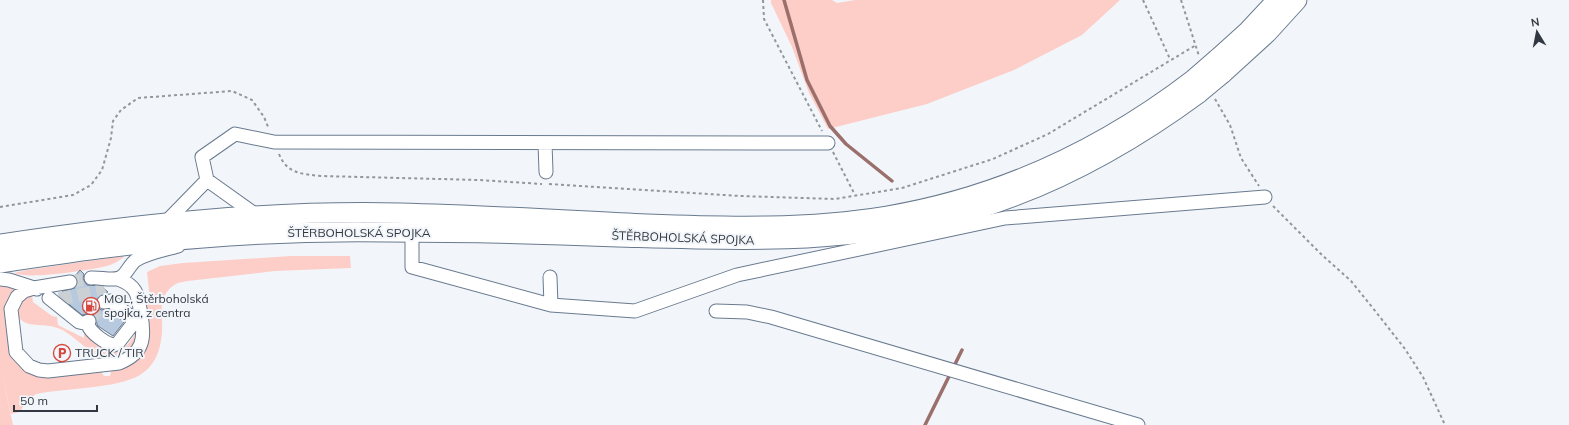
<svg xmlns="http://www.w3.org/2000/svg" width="1569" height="425" font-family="Mulish,sans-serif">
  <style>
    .green { fill: #fdcec7 }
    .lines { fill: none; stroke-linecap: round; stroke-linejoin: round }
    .stream { stroke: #9b6f6c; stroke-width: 3.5 }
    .building { fill: #b6c9df; stroke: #6b7d91 }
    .minor-tunnel { stroke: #cbd0d5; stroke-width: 13; stroke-dasharray: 13 6; stroke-linecap: butt }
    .minor-casing { stroke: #697a8f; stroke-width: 15 }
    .highway-casing { stroke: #697a8f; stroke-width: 21 }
    .path { stroke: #91979d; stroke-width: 2; stroke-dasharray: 3 3; stroke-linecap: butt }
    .minor { stroke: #fff; stroke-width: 13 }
    .highway { stroke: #fff; stroke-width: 19 }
    .highway-bridge-casing { stroke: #697a8f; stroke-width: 21; stroke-linecap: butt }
    .highway-bridge { stroke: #fff; stroke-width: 19 }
    .labels { text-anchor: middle; stroke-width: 4; stroke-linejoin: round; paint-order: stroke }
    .street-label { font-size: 12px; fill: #313841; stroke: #f2f6fa }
    .poi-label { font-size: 12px; fill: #313841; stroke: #f2f6fa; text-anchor: start }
  </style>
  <rect width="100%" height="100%" fill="#f2f6fa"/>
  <path class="green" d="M771,0H832L837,3L855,0H1120L1082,35L1014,70L927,104L828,129L809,93L792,47L771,3Z
    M123,256L124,257C119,261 114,264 107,266C91,270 28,280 14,273L27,270Z
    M291,256H350L351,268L275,271L188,281C184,282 179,282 176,284C170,287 165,293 163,300C161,305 162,312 162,318C163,339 160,363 140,375C116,389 65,388 36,394L27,400L20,412L11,414L2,374L13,425H0V284L20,289L15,293L22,365L99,369L104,376H110L112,368L132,362L144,302L150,300L147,272L160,266L183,263Z
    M32,295L33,302L52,316L57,317L58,325L84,338V331C91,337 97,346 106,350C121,357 134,340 137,327L136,345C126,352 118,360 106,359C94,357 77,339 67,333C62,329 56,327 50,326C38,324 14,328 19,307C21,300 26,297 32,295Z"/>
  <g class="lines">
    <path class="stream" d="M784,0L807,80L830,126L846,144L892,181
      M925,425L962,350"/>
  </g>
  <path class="building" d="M80,270L84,274L83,279L87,285L101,286L108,292L99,296L97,299L96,304L98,307L101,310L109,309L124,322L113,336L98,326L97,324L96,318L94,315L90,313L82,315L59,296L63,291L75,288L78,281L75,276Z"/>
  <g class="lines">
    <path class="minor-tunnel" d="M70,282L91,278
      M59,299L100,291L105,289
      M89,321L104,302"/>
    <g class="minor-casing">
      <path id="minor" d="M545,143L546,172
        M256,215L207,180L202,157L235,134L274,142L828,143
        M166,222L207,180
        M412,232V267L551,305L635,311L737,275L1005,218L1265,197
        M550,277L551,305
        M91,278C99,277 112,281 119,278C126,276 129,265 136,260C147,253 164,250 178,246
        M0,279L9,280L37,289
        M70,282L34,288L24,291L17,297L11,309L16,352L29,366L39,370L48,371L119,363C144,353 145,338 141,315C138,296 138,286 118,279
        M49,298L79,322L84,323L89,321L88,325C91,333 106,344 114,345L118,343L132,325L133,321L131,317L111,301L104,302
        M716,311L747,312L771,317L1138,425"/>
    </g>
    <g class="highway-casing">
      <path id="highway" d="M1217,59L1248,31L1277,0
        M1222,74L1267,33L1297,0
        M0,244C133,224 266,210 400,213C482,215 564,220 647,224C727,227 808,229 887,216C1000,197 1104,148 1194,79
        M0,263C67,253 135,243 203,238C265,233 327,231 389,232C465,232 542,234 618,237C724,240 829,245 933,221C1030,199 1119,152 1199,93"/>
    </g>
    <path class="path" d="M763,0L764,19L822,131
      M1143,0L1170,59
      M1181,0L1199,56
      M1215,99L1230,125L1241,158L1259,186
      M833,152L855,195
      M279,154C287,174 302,174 321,176L479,180L542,184
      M549,184L740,196L835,199L902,188L993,159L1048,134L1196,45
      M1273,206L1323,256L1351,281L1376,312L1405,349L1423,377L1445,425
      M0,207L73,195L91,185L102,170L111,138L113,121L121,110L138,98L232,91L252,100L264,117L269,129"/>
    <use href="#minor" class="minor"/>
    <use href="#highway" class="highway"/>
    <g class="highway-bridge-casing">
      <path id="highway-bridge" d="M1194,79L1217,59
        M1199,93L1222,74"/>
    </g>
    <use href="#highway-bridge" class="highway-bridge"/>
  </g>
  <defs>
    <g id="fuel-ring" transform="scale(0.9)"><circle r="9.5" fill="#f2f6fa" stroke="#d6473e" stroke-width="1.5"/><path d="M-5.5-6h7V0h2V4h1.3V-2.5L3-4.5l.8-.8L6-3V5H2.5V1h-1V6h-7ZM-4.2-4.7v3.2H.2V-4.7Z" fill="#d6473e"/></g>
    <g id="parking-ring" transform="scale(0.9)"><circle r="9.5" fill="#f2f6fa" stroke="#d6473e" stroke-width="1.5"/><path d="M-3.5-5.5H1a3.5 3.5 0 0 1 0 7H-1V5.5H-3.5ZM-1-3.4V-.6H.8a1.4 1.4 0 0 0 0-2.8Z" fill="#d6473e"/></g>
  </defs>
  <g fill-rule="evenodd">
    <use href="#fuel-ring" x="91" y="306"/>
    <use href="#parking-ring" x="62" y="353"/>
  </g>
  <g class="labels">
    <g class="street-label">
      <text x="359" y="237">ŠTĚRBOHOLSKÁ SPOJKA</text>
      <text transform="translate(683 238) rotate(2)" y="4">ŠTĚRBOHOLSKÁ SPOJKA</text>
    </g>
    <g class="poi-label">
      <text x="104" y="303">MOL, Štěrboholská<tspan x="104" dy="14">spojka, z centra</tspan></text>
      <text x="75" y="357">TRUCK / TIR</text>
    </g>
  </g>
  <g transform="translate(1537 32) rotate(350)" stroke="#f2f6fa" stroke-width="3" paint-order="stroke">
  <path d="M0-3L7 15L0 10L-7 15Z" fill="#313841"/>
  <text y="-6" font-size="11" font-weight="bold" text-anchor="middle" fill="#313841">N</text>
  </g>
  <path d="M14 405v6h83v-6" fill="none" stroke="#313841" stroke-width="2"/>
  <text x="20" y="405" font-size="12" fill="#313841" stroke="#f2f6fa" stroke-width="3" paint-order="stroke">50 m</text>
</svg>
